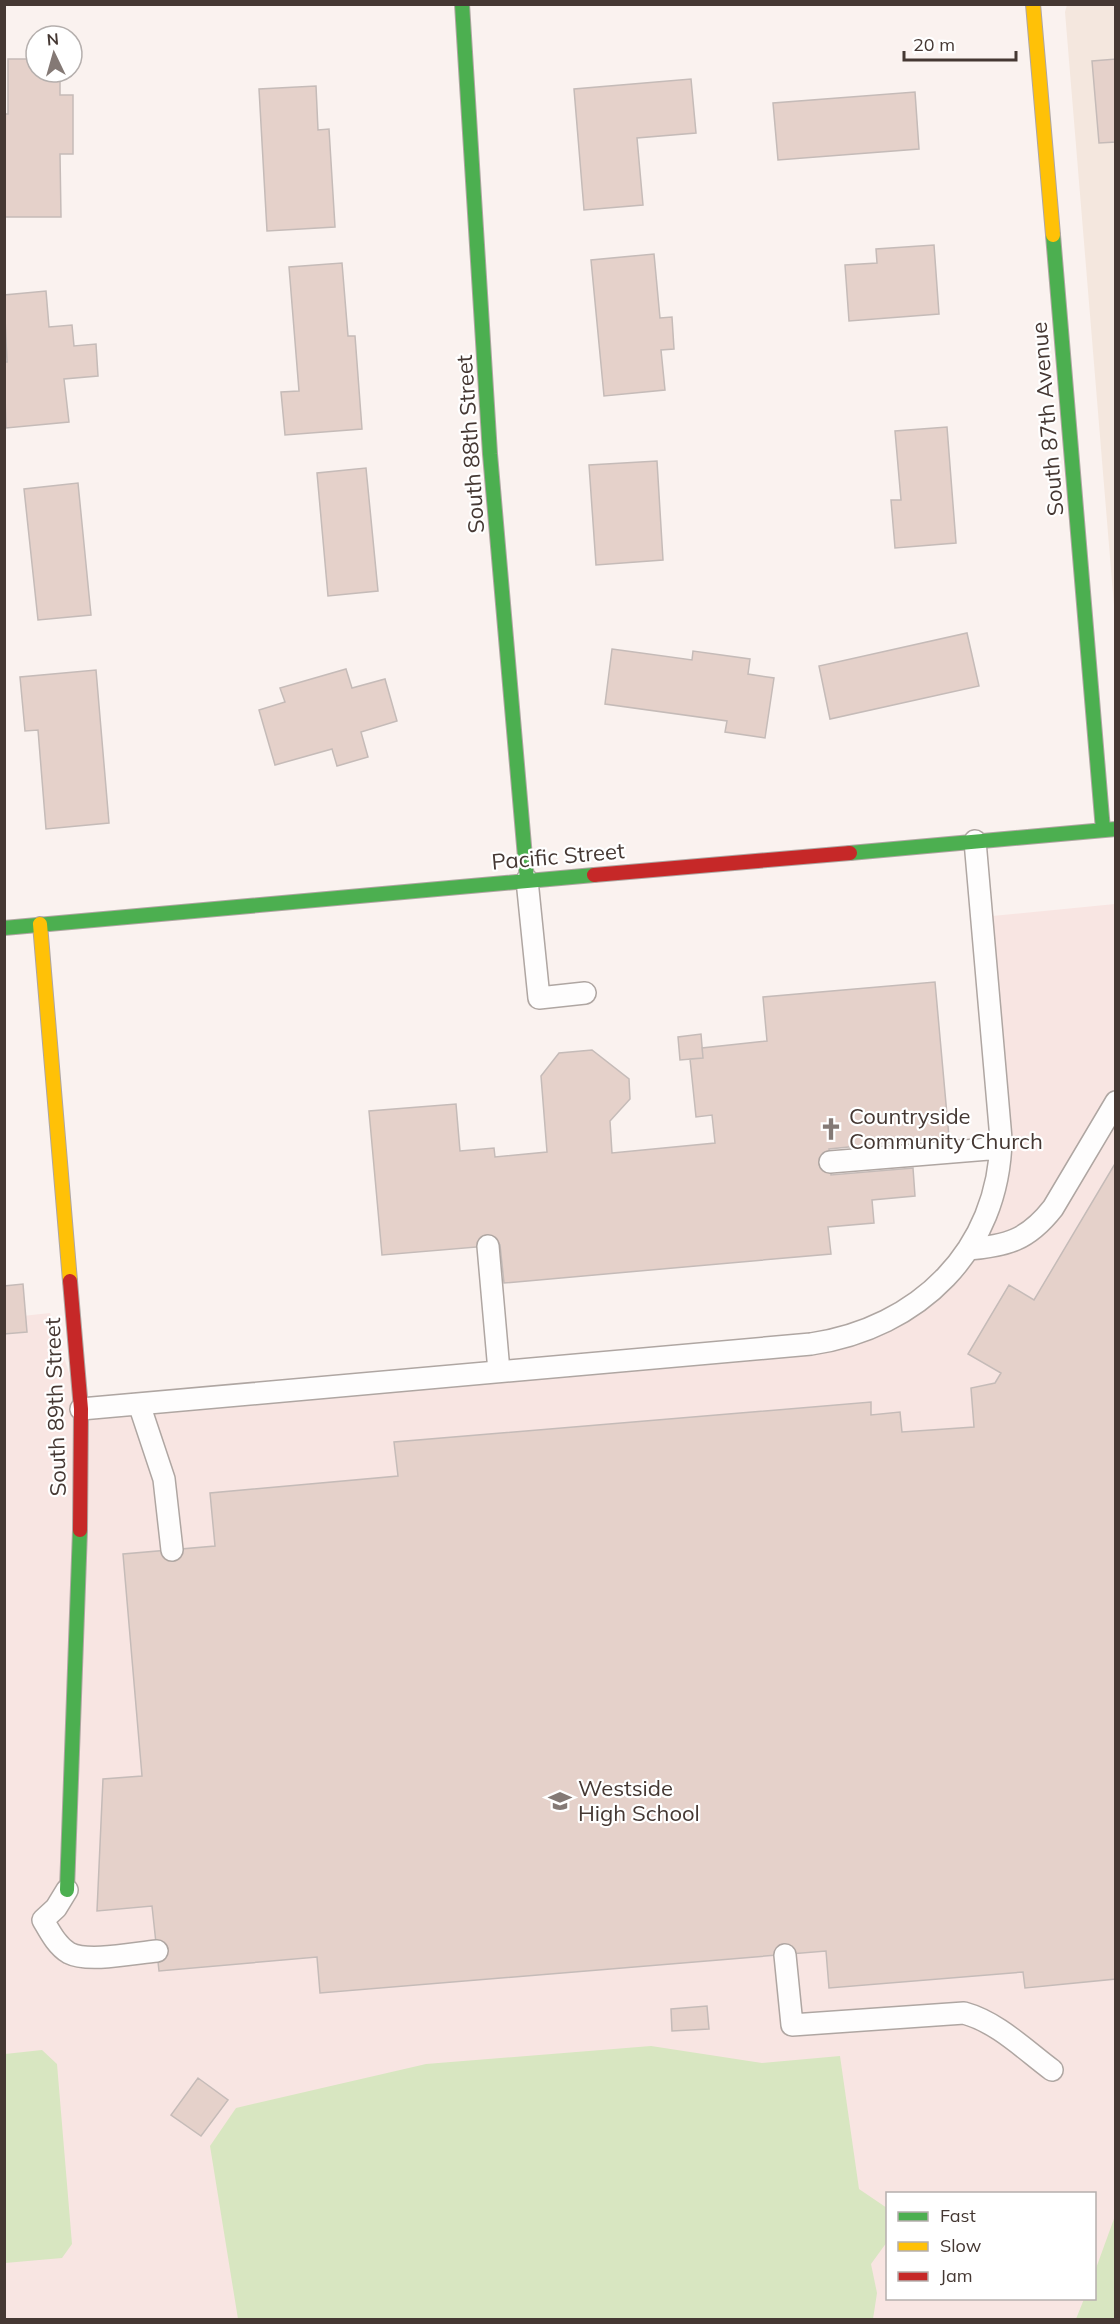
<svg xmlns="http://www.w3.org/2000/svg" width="1120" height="2324" font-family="Mulish,sans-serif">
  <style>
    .commercial { fill: #f4e7de }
    .education { fill: #f8e5e2; fill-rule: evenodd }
    .green { fill: #d8e6c1 }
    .building { fill: #e5d1ca; stroke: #c5bbb8; stroke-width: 1.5 }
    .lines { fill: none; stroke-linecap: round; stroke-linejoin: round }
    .lane-casing { stroke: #afa6a2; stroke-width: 24 }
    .fast-casing { stroke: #afa6a2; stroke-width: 16 }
    .slow-casing { stroke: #afa6a2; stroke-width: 16 }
    .jam-casing { stroke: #afa6a2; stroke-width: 16 }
    .lane { stroke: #fefdfd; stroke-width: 21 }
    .fast { stroke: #4caf50; stroke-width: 14 }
    .slow { stroke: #ffc107; stroke-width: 14 }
    .jam { stroke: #c62828; stroke-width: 14 }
    .labels { text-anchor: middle; stroke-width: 4.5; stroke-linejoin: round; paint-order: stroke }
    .street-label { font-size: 22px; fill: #453833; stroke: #fff }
    .poi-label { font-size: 22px; fill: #453833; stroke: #fff; text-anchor: start }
  </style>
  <rect width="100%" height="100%" fill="#faf2ef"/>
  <path class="commercial" d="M1067,5H1115V618L1065,12Z"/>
  <path class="education" d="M1115,904V2319H5L4,1318L50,1313L80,1408L811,1344L924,1297L996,1191L982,917ZM888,2194H1094V2298H888Z"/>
  <path class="green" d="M651,2046L762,2063L840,2056L859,2189L887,2208V2242L871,2264L877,2293L873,2319H238L210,2146L236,2108L426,2064Z
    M42,2050L57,2064L72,2244L62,2258L5,2263V2054Z
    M1115,2216V2319H1076L1084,2299L1094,2298L1095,2271Z"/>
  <path class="building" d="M8,59H36V72H60V95H73V154H60L61,217H4V114H8Z
    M1116,59V142L1099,143L1092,61Z
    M691,79L696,133L637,138L643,205L584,210L574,89Z
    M316,86L318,130L329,129L335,227L267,231L259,89Z
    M915,92L919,149L778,160L773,103Z
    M934,245L939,314L849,321L845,265L877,263L876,249Z
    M654,254L660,318L672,317L674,349L661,350L665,390L604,396L591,260Z
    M342,263L348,336H355L362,429L285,435L281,392L299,391L289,267Z
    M46,291L49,327L72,325L74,346L96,344L98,376L64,379L69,422L6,428L4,362H7L4,295Z
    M947,427L956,543L895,548L891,500H901L895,431Z
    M657,461L663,560L596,565L589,465Z
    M366,468L378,591L328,596L317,473Z
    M78,483L91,615L38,620L24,489Z
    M967,633L979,686L830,719L819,666Z
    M612,649L692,660L693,651L750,659L748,674L774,678L765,738L725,732L727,721L605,704Z
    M346,669L352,688L385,679L397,721L361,732L368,757L337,766L332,749L275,765L259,710L285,702L280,688Z
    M96,670L109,823L46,829L38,730L25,731L20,677Z
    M935,982L949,1137L829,1149L831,1175L913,1168L915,1196L872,1200L874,1223L828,1227L831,1254L504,1283L500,1245L382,1255L369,1111L456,1104L460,1151L494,1148L495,1157L547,1152L541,1076L559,1053L592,1050L629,1079L630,1099L610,1121L612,1153L715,1143L712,1115L696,1117L690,1059L703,1058L702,1048L767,1041L763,997Z
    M701,1034L703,1058L680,1060L678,1037Z
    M1116,1162V1979L1025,1988L1023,1972L829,1988L826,1951L320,1993L317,1957L159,1971L152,1906L97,1911L103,1779L142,1776L123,1554L215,1546L210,1493L398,1476L394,1442L871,1402V1415L900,1412L902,1432L974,1427L971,1388L995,1383L1001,1373L968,1354L1009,1285L1034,1300Z
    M23,1284L27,1332L4,1334V1286Z
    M707,2006L709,2029L672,2031L671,2009Z
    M198,2078L228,2100L201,2136L171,2115Z"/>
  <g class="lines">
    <g class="lane-casing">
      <path id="lane" d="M527,880L539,998L585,993
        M830,1162L1001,1148
        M488,1246L499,1371
        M968,1249C1007,1246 1028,1240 1053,1208L1116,1102
        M139,1404L164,1479L172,1550
        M81,1409L811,1344C919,1328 999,1250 1001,1139L975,841
        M67,1890L56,1908L43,1920C50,1932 57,1946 69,1953C88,1963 135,1953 157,1951
        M785,1955L792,2025L964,2013C997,2022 1024,2049 1052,2070"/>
    </g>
    <g class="fast-casing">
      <path id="fast" d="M462,4L490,454L527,880
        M1053,235L1103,830
        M850,853L1116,829
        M4,928L594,875
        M67,1890L80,1530"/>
    </g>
    <g class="slow-casing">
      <path id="slow" d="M1033,4L1053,235
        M40,924L70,1281"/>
    </g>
    <g class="jam-casing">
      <path id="jam" d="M594,875L850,853
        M70,1281L81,1409L80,1530"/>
    </g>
    <use href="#lane" class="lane"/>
    <use href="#fast" class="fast"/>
    <use href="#slow" class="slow"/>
    <use href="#jam" class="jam"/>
  </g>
  <defs>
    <g id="church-bare" transform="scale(1.8)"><path d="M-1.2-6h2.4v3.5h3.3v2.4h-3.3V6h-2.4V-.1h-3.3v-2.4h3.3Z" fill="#847975" stroke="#fff" stroke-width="2.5" paint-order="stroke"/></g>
    <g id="school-bare" transform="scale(1.8)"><path d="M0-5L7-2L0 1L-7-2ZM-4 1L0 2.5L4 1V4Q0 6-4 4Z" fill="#847975" stroke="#fff" stroke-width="2.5" paint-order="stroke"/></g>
  </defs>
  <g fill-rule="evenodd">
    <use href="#church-bare" x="831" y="1129"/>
    <use href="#school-bare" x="560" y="1801"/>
  </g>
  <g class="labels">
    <g class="street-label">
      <text transform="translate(1047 419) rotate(-95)" y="8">South 87th Avenue</text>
      <text transform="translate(470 444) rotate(-94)" y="8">South 88th Street</text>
      <text transform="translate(558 856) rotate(-5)" y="8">Pacific Street</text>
      <text transform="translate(55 1407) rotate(-92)" y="8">South 89th Street</text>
    </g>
    <g class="poi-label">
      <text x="849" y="1124">Countryside<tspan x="849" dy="25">Community Church</tspan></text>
      <text x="578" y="1796">Westside<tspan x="578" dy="25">High School</tspan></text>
    </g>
  </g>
  <rect width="1120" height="2324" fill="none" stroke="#453833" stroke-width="12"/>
  <rect x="886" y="2192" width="210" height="108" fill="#ffffff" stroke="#b5afad" stroke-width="1.5"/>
  <rect x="898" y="2212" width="30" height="9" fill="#4caf50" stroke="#b5afad" stroke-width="1.5"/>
  <text x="940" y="2222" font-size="18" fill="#453833">Fast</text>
  <rect x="898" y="2242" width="30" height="9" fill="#ffc107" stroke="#b5afad" stroke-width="1.5"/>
  <text x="940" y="2252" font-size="18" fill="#453833">Slow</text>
  <rect x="898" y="2272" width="30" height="9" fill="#c62828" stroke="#b5afad" stroke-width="1.5"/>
  <text x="940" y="2282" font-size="18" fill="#453833">Jam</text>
  <g transform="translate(54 54) rotate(355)"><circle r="28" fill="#ffffff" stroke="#b5afad" stroke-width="1.5"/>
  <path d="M0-4.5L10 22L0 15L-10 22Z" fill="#847975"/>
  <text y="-9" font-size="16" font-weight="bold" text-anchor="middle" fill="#453833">N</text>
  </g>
  <path d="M904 51v9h112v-9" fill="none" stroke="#453833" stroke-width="3"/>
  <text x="913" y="51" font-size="18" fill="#453833" stroke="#ffffff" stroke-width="4.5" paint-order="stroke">20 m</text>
</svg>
